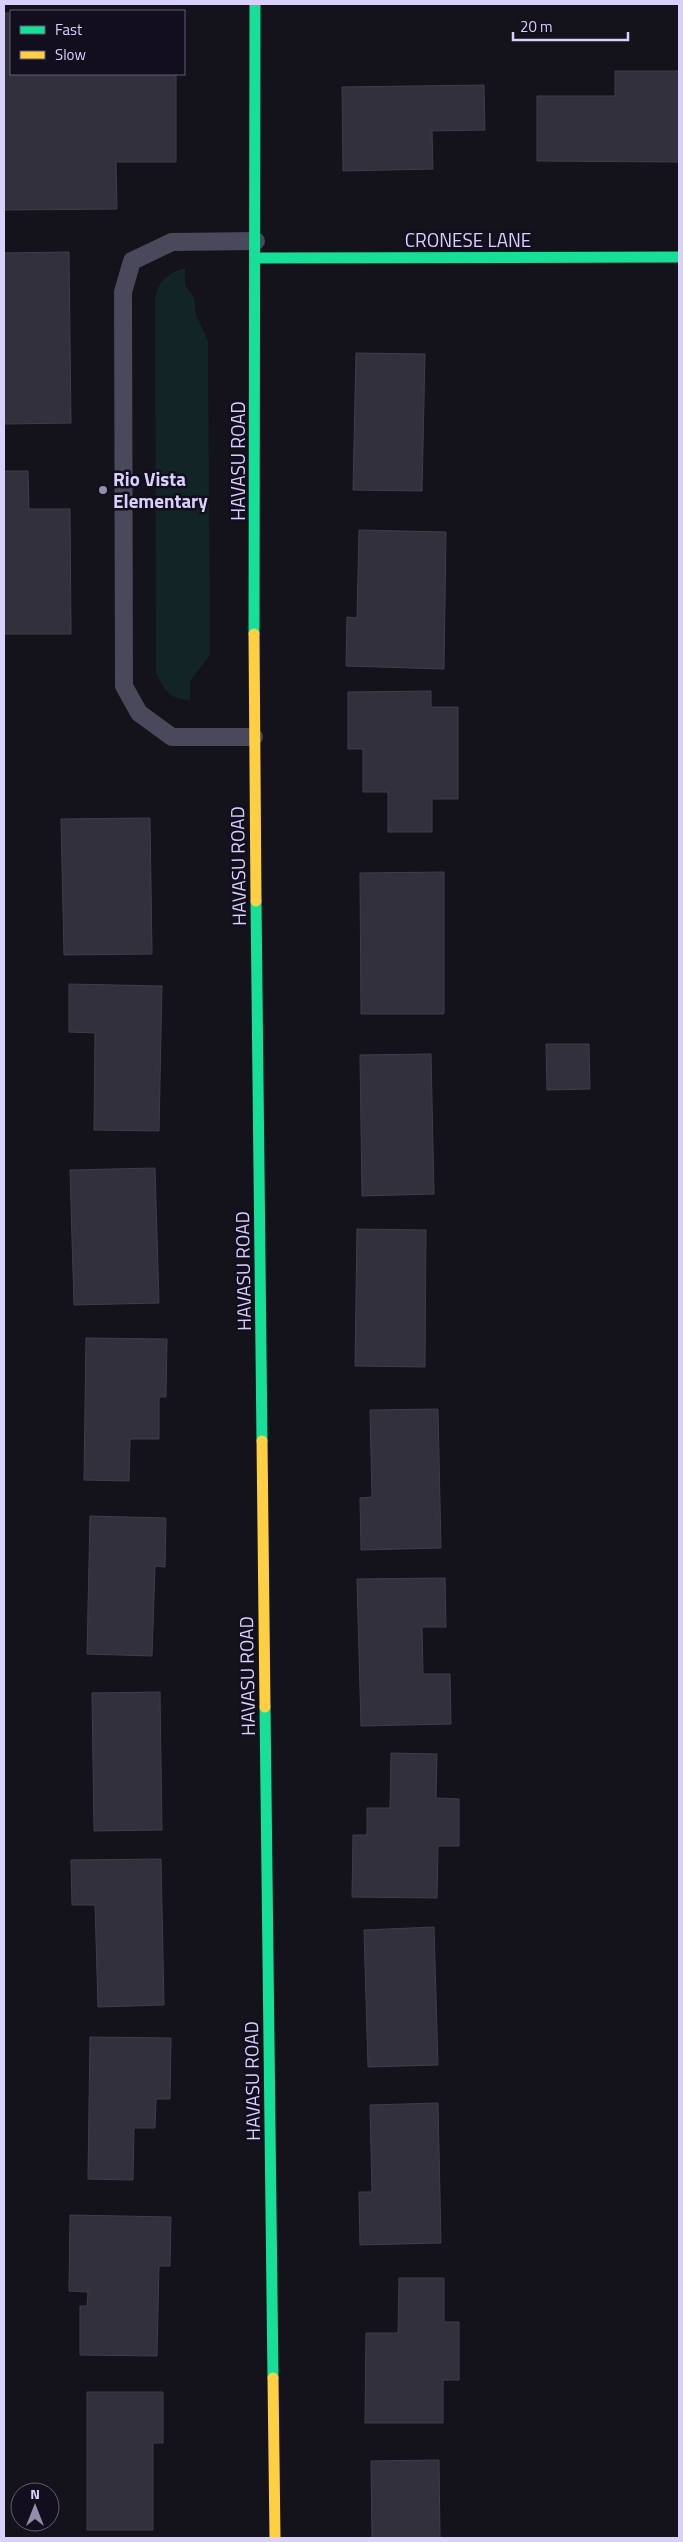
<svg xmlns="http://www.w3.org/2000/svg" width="683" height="2542" font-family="'Titillium Web',sans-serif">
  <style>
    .green { fill: #122426 }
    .building { fill: #33303d; stroke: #413c4d }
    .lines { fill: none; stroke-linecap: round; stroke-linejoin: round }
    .lane { stroke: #4a485b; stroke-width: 18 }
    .fast { stroke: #16e098; stroke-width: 11 }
    .slow { stroke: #ffcf43; stroke-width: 11 }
    .poi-dot { fill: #948eac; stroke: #120e1e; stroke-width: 2 }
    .labels { text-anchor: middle; stroke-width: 5; stroke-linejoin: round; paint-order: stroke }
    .street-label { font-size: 19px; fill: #d9d0fb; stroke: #120e1e }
    .poi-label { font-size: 19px; font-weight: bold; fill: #d9d0fb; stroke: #120e1e; text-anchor: start }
  </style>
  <rect width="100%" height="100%" fill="#14121a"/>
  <path class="green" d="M185,268V285L194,297L196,315L208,341L210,655L190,681V700C170,700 163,689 156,672L155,302C157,281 165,275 185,268Z"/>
  <path class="building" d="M4,13H11V74H176V162H116L117,209L4,210Z
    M615,71H679V162L537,161V96H615Z
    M484,85L485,130L432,131L433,169L343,171L342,87Z
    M69,252L71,423L4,424V253Z
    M356,353L425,354L422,491L353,490Z
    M4,471H28L29,509H70L71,634H4Z
    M359,530L446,532L444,669L346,666L347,617L357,618Z
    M431,691V707H458V799H432V832H388V792H363V749H348V692Z
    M150,818L152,954L64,955L61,819Z
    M444,872V1014H361L360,873Z
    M69,984L162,986L159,1131L94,1130L95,1033L69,1032Z
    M546,1044H589L590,1089L547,1090Z
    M431,1054L434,1194L362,1196L360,1055Z
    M155,1168L159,1303L74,1305L70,1170Z
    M357,1229L426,1230L425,1367L355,1366Z
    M86,1338L167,1339L166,1397H159V1439H130L129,1481L84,1480Z
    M438,1409L441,1548L361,1550L360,1498L372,1497L370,1410Z
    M90,1516L166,1518L165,1567L155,1566L152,1656L87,1654Z
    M445,1578L446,1627H422L423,1674H450L451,1724L361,1726L357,1579Z
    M160,1692L162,1830L94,1831L92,1693Z
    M391,1753L437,1754L436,1798L459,1799V1846H438L437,1898L352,1897L353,1835H367V1808H390Z
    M161,1859L164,2005L98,2007L95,1905H72L71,1860Z
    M434,1927L438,2065L368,2067L364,1930Z
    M90,2037L171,2038L170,2099H156L155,2128H134L133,2180L88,2179Z
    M438,2103L441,2243L360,2245L359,2192H372L370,2105Z
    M70,2215L171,2217L170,2266H159L157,2356L80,2355V2306H87L88,2292L69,2291Z
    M399,2278H444V2322H459V2380H443V2423H365L366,2333H398Z
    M87,2392H163V2443H153V2530H87Z
    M439,2460L440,2538H372L371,2461Z"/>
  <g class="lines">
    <path class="lane" d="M254,737H172L139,713L124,686L123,292L132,261L172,242L256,241"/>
    <path class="fast" d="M256,258L679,257
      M254,634L255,4
      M256,901L262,1441
      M265,1707L273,2378"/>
    <path class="slow" d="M254,634L256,901
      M262,1441L265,1707
      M273,2378L275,2538"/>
  </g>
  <circle class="poi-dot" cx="103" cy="490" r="5"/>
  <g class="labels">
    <g class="street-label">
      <text x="468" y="247">CRONESE LANE</text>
      <text transform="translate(238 461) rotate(-90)" y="7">HAVASU ROAD</text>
      <text transform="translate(238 866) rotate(-91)" y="7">HAVASU ROAD</text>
      <text transform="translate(243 1271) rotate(-91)" y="7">HAVASU ROAD</text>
      <text transform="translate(247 1676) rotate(-91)" y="7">HAVASU ROAD</text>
      <text transform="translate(252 2081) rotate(-91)" y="7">HAVASU ROAD</text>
    </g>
    <g class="poi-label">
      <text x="113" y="486">Rio Vista<tspan x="113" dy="22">Elementary</tspan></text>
    </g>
  </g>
  <rect width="683" height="2542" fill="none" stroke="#d9d0fb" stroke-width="10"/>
  <rect x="10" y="10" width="175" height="65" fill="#120e1e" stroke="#625c76"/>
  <rect x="20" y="26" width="25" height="8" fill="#16e098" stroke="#625c76"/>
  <text x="55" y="35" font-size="15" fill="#d9d0fb">Fast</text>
  <rect x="20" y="51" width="25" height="8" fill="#ffcf43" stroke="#625c76"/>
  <text x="55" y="60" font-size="15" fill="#d9d0fb">Slow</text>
  <g transform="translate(35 2507)"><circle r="24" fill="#120e1e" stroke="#625c76"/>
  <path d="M0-4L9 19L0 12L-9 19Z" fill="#948eac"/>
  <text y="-8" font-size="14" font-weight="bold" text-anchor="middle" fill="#d9d0fb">N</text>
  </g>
  <path d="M513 32v8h115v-8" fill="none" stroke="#d9d0fb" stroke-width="2.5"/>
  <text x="520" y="32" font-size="15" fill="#d9d0fb" stroke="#120e1e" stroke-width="4" paint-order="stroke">20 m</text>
</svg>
